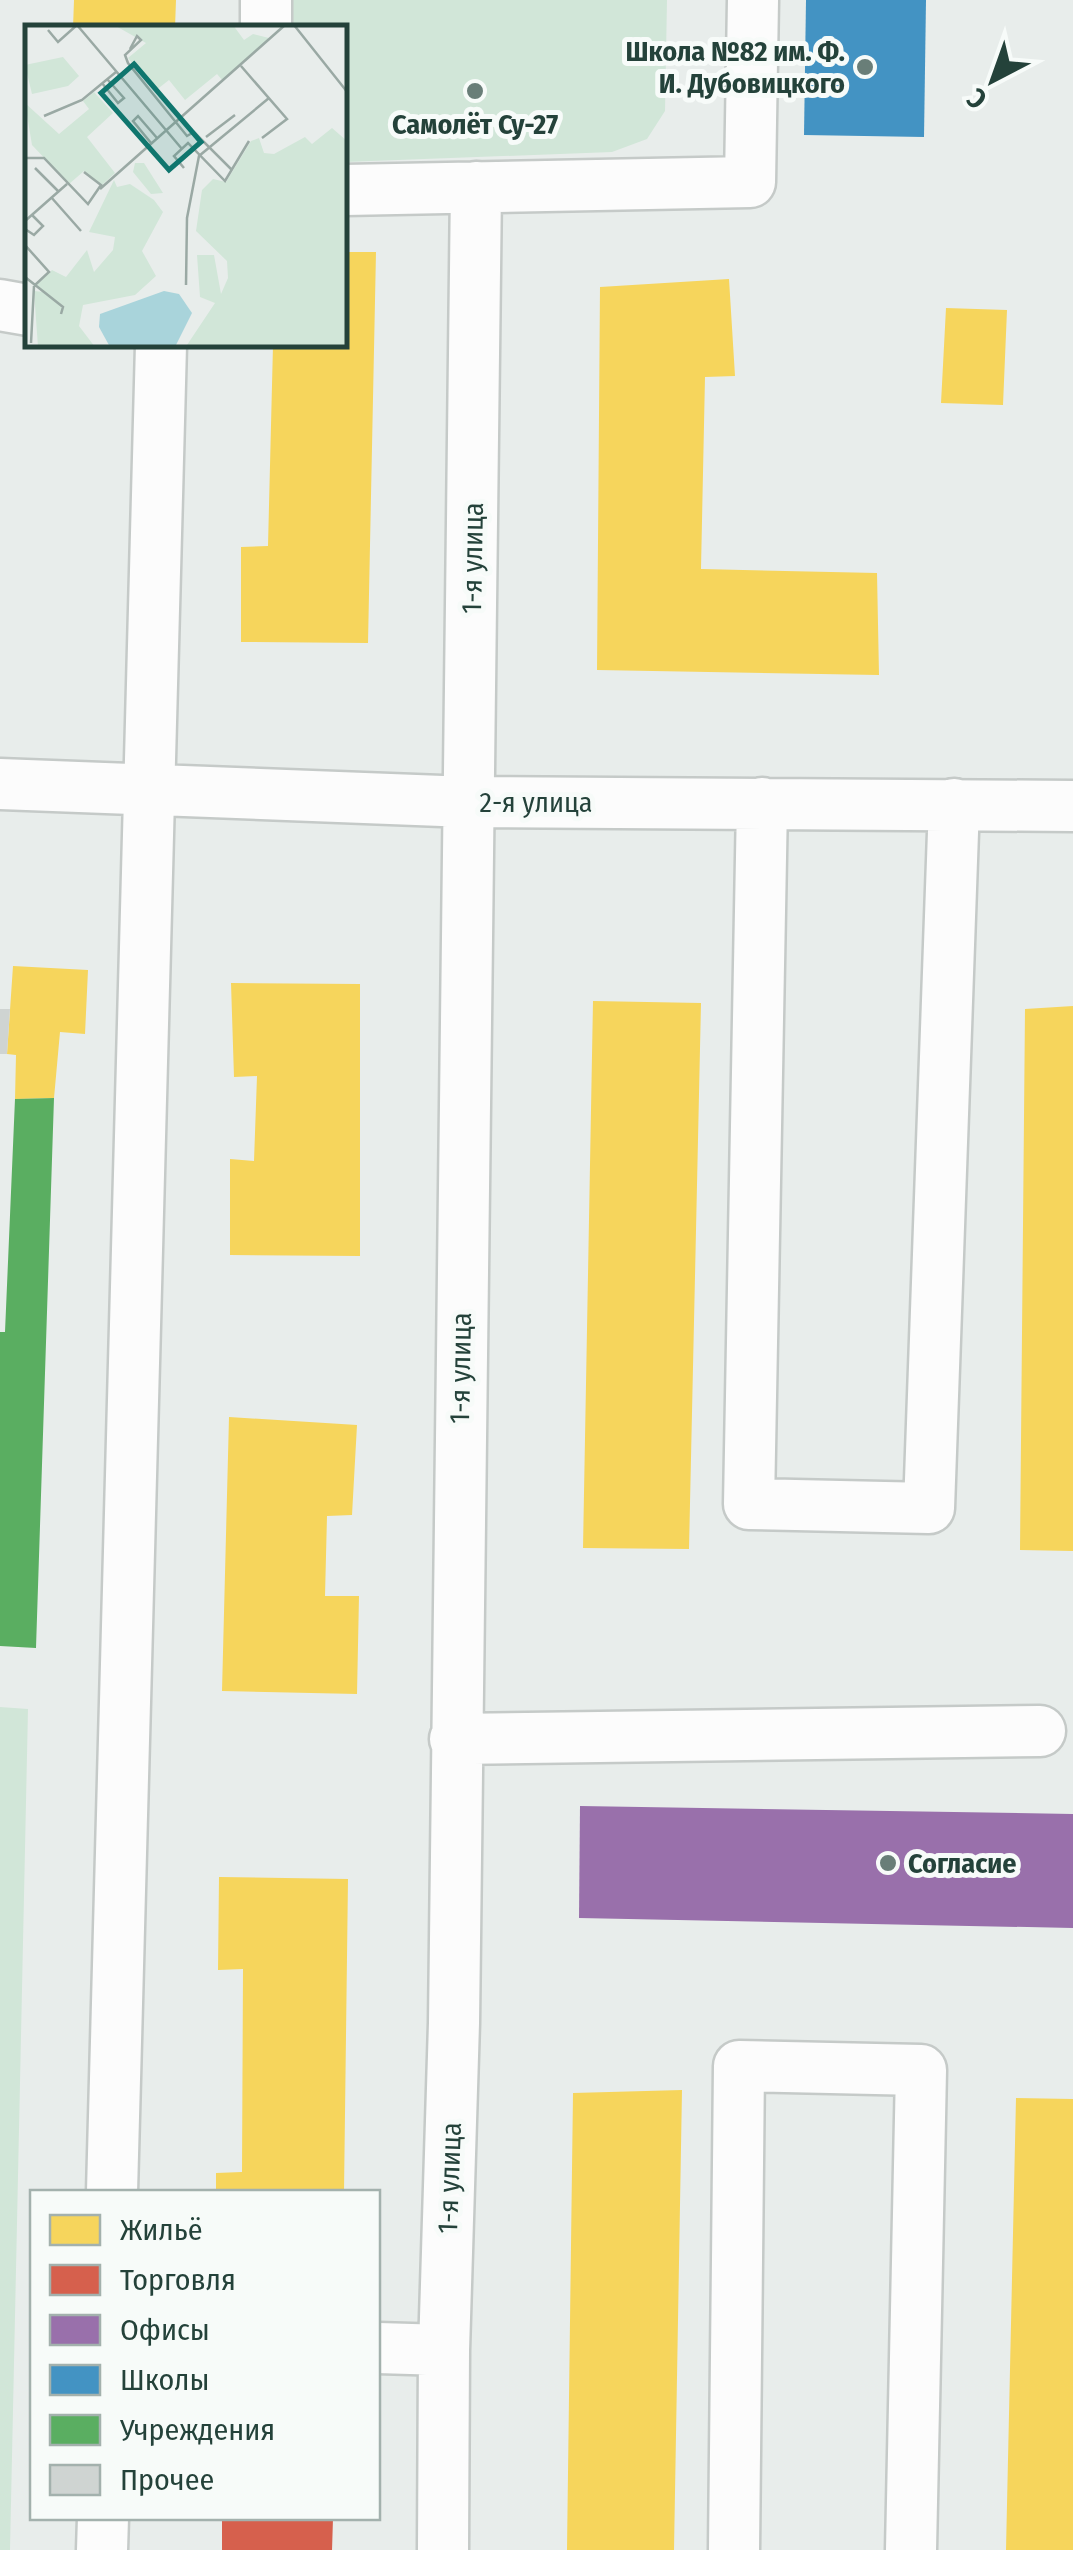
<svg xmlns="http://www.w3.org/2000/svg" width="1073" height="2550" font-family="'Fira Sans Condensed',sans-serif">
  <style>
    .green { fill: #d1e6d8 }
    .homes { fill: #f6d55c }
    .shops { fill: #d6604d }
    .offices { fill: #9970ab }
    .schools { fill: #4393c3 }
    .public { fill: #5aae61 }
    .building { fill: #cfd4d2 }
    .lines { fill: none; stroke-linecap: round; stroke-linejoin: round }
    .minor-casing { stroke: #c5cac8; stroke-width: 55 }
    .minor { stroke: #fcfcfc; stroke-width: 50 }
    .poi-dot { fill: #697e78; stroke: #f7fbf9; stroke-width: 4 }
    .labels { text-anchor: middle; stroke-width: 10; stroke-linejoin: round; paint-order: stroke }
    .poi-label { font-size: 28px; font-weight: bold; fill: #24423a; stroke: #f7fbf9; text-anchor: end }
    .street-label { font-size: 28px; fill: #24423a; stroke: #f7fbf9 }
    .inset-road { fill: none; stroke: #9aa9a4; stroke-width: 2.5 }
    .view { fill: #0f766e; fill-opacity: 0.15; stroke: #0f766e; stroke-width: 5 }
    .inset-edge { fill: none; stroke: #24423a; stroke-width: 5 }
  </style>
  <rect width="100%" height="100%" fill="#e8edeb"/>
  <path class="green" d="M289,0H667L665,111L647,139L612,152L345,162V28H289Z
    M0,1707L28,1709L10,2550H0Z"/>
  <path class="homes" d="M74,0H176L175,28H73Z
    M345,252H376L368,643L241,642V547L268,546L273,345H345Z
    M729,279L735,376L705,377L701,569L877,573L879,675L597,670L600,287Z
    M946,308L1007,310L1003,405L941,403Z
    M13,966L88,970L85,1034L60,1032L54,1098L15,1099L16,1055L7,1054Z
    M231,983L360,984V1256L230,1255V1159L254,1161L257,1076L234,1077Z
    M593,1001L701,1003L689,1549L583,1548Z
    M1073,1006V1551L1020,1550L1025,1009Z
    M229,1417L357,1425L352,1515L327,1516L325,1596H359L357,1694L222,1691Z
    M219,1877L348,1879L344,2192H216V2173L242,2172L243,1969L218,1970Z
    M682,2090L674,2550H567L573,2093Z
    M1016,2098L1073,2099V2550H1006Z"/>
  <path class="shops" d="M222,2518H333L332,2550H222Z"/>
  <path class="offices" d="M580,1806L1073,1814V1928L579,1918Z"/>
  <path class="schools" d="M806,0H926L924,137L804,135Z"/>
  <path class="public" d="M54,1098L36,1648L0,1646V1332H5L15,1099Z"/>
  <path class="building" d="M0,1009H10L7,1054H0Z"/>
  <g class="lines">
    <g class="minor-casing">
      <path id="minor" d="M266,0V28
        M345,190L750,182L753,0
        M0,305L28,310
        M0,784L468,802L1073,806
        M762,803L749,1504L929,1508L954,804
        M455,1739L1040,1731
        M112,2192L161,345
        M378,2348L444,2350
        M102,2550L103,2518
        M443,2550L444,2350L454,2023L476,187
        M734,2550L739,2066L921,2070L911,2550"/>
    </g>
    <use href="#minor" class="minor"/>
  </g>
  <g class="poi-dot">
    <circle cx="865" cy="67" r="10"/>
    <circle cx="475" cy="91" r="10"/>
    <circle cx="888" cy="1863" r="10"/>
  </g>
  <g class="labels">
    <g class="poi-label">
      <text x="845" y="61">Школа №82 им. Ф.<tspan x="845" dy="32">И. Дубовицкого</tspan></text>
      <text x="475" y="134" text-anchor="middle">Самолёт Су-27</text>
      <text x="908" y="1873" text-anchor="start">Согласие</text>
    </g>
    <g class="street-label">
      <text transform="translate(472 558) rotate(-89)" y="10">1-я улица</text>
      <text x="536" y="812">2-я улица</text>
      <text transform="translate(460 1368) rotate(-89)" y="10">1-я улица</text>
      <text transform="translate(449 2178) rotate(-88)" y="10">1-я улица</text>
    </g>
  </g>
  <g transform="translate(25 25)">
    <rect width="322" height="322" fill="#e8edeb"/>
    <path d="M89,0H208L219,15L228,9L244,13L198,56L192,49L160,75L144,55L130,66L103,33L121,18ZM38,32L54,51L43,61L7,69L0,40ZM69,67L88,88L62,112L90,148L77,160L59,146L44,159L7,120L0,78L34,109L64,84L58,76ZM307,103L322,116V322L160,323L190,278L175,272L172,230H189L196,269L203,253L202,236L171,206L177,165L188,154L201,157L226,116L234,113L239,128L249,129L280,112L287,119ZM110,138H119L138,168L126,169L108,147ZM89,155L92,162L105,159L129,175L138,187L117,226L131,251L110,270L58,280L54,301L70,322H13L9,266L19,267L12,260L27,245L41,252L62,225L69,247L88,225L90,212L64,207Z" fill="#d1e6d8"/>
    <path d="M139,266L154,269L167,288L150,322H85L74,302L75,289Z" fill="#a9d4db"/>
    <path class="inset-road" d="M52,0L157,124M269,0L323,68M23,5L33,17L52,0M105,24L112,11L116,15L100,30L103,38L162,111L169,107L206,144M216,41L262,94L237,113M77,58L93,78L99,73L82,54M19,91L57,75L91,47M181,112L210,90M126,118L108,96L113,91L132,113M0,133H19L63,179L76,160L59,147M10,143L34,167M159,143L149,131L163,118L200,156L224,116M75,164L260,0M26,172L56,206M0,196L42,159M0,204L9,210L18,201L7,190M0,220L24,247L9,261M0,252L38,282L36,289M161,260L162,193L174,131L244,73M6,318L9,261"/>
    <path class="view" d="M109,39L176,117L144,145L76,68Z"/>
    <rect width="322" height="322" class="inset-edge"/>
  </g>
  <rect x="30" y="2190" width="350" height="330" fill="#f7fbf9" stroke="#a3b1ad" stroke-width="2.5"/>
  <rect x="50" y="2215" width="50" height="30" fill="#f6d55c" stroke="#a3b1ad" stroke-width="2.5"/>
  <text x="120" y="2240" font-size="30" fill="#24423a">Жильё</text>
  <rect x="50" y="2265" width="50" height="30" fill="#d6604d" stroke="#a3b1ad" stroke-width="2.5"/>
  <text x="120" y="2290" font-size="30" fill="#24423a">Торговля</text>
  <rect x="50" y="2315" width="50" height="30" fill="#9970ab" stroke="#a3b1ad" stroke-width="2.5"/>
  <text x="120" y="2340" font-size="30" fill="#24423a">Офисы</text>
  <rect x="50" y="2365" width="50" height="30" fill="#4393c3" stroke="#a3b1ad" stroke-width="2.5"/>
  <text x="120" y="2390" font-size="30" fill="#24423a">Школы</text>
  <rect x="50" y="2415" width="50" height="30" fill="#5aae61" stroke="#a3b1ad" stroke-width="2.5"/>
  <text x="120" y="2440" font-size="30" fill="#24423a">Учреждения</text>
  <rect x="50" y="2465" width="50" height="30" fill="#cfd4d2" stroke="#a3b1ad" stroke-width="2.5"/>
  <text x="120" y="2490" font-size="30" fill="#24423a">Прочее</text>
  <g transform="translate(993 80) rotate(221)" stroke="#f7fbf9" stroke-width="8" paint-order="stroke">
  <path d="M0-8L18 38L0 25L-18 38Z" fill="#24423a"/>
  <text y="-15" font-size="28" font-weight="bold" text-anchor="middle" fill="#24423a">С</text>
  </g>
</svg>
